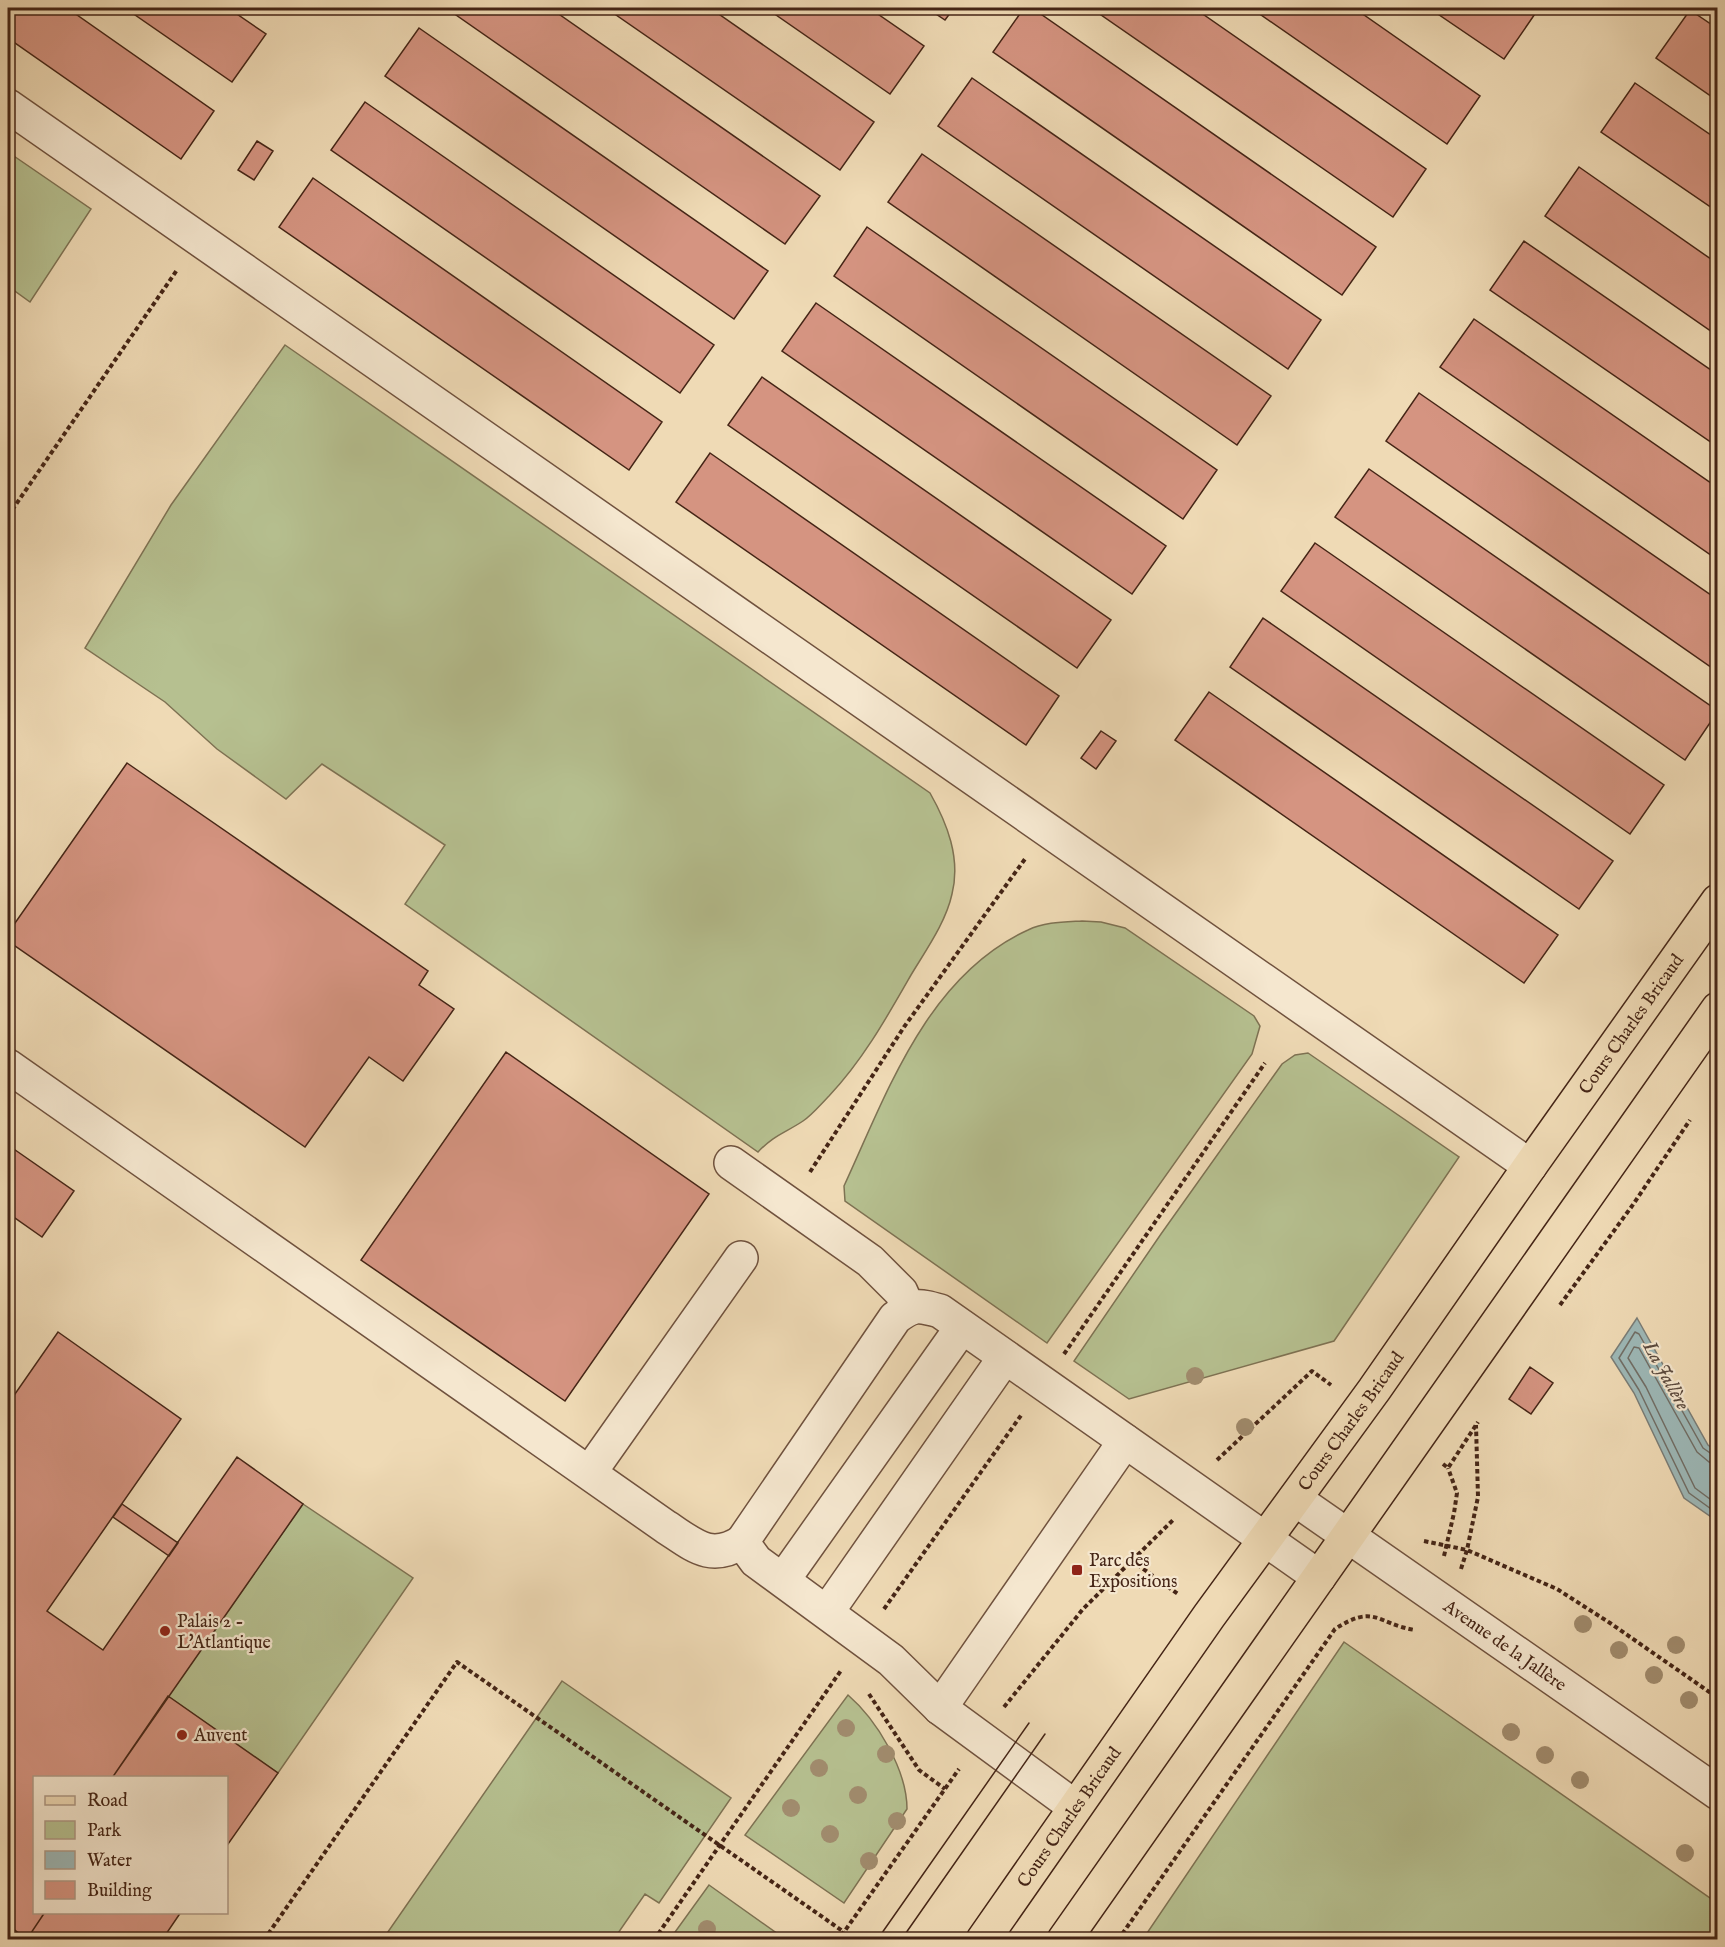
<svg xmlns="http://www.w3.org/2000/svg" width="1725" height="1947" font-family="'IM FELL English',serif">
  <style>
    .green { fill: #b6c090; stroke: #7e7253; stroke-width: 1.5 }
    .water { fill: #9db8b7; stroke: #7a7d77; stroke-width: 1.5 }
    .lines { fill: none; stroke-linecap: round; stroke-linejoin: round }
    .shore { stroke: #716e66; stroke-width: 1.5 }
    .building { fill: #d59481; stroke: #452516; stroke-width: 1.5 }
    .minor-casing { stroke: #70523e; stroke-width: 36 }
    .major-casing { stroke: #452516; stroke-width: 36 }
    .path { stroke: #452516; stroke-width: 4; stroke-dasharray: 4.5 3; stroke-linecap: butt }
    .minor { stroke: #f5e7cf; stroke-width: 33 }
    .major { stroke: #efdab5; stroke-width: 33 }
    .tram { stroke: #452516; stroke-width: 1.5 }
    .tree { fill: #a18c6e }
    .poi-dot { fill: #8f2418; stroke: #f5e7cf; stroke-width: 2 }
    .labels { text-anchor: middle; stroke-width: 4.5; stroke-linejoin: round; paint-order: stroke }
    .street-label { font-size: 18px; fill: #452516; stroke: #f5e7cf }
    .poi-label { font-size: 18px; fill: #452516; stroke: #f5e7cf; text-anchor: start }
    .water-label { font-size: 20px; font-style: italic; fill: #5b4a3e; stroke: #f5e7cf }
  </style>
  <rect width="100%" height="100%" fill="#efdab5"/>
  <filter id="stains"><feTurbulence type="fractalNoise" baseFrequency=".00333" numOctaves="4"/><feColorMatrix values="0 0 0 0 .2 0 0 0 0 .09 0 0 0 0 .02 0 0 0 .5 -.17"/></filter>
  <radialGradient id="worn" r=".72"><stop offset=".6" stop-color="#630" stop-opacity="0"/><stop offset="1" stop-color="#630" stop-opacity=".3"/></radialGradient>
  <path class="green" d="M8,152L91,209L30,302L8,286Z
    M285,345L930,793C947,823 961,858 952,894C946,922 926,950 911,975C887,1017 863,1060 829,1096C821,1104 812,1115 803,1121C785,1133 774,1135 758,1152L405,904L445,845L322,764L286,799L217,749L165,702L85,648L171,505Z
    M1082,921L1101,922L1125,928L1254,1016L1260,1026L1252,1054L1047,1343L845,1201L844,1186C887,1093 927,976 1028,930C1044,922 1064,922 1082,921Z
    M1308,1053L1459,1157L1334,1341L1129,1399L1074,1361L1161,1234L1282,1064L1295,1055Z
    M303,1504L413,1578L278,1773L168,1696Z
    M1344,1642L1717,1903V1939H1143Z
    M562,1681L731,1798L659,1903L645,1894L614,1939H383Z
    M848,1695C877,1720 907,1770 907,1809L844,1903L745,1835Z
    M709,1885L785,1939H670Z"/>
  <path class="water" d="M1637,1318L1708,1445L1717,1452V1521L1684,1498L1634,1393L1611,1357Z"/>
  <g class="lines">
    <path class="shore" d="M1718,1456L1713,1455L1703,1448L1639,1334L1635,1332L1619,1358L1639,1390L1689,1493L1718,1514
      M1718,1464L1709,1462L1697,1452L1639,1348L1634,1347L1628,1358L1646,1387L1695,1488L1718,1505"/>
  </g>
  <path class="building" d="M8,8H67L214,111L181,159L8,38Z
    M125,8H228L266,34L232,82Z
    M446,8H550L820,196L785,244Z
    M606,8H710L874,122L840,170Z
    M766,8H869L924,46L890,94Z
    M927,8H954L945,20Z
    M1024,8H1032L1376,247L1342,295L993,52Z
    M1091,8H1194L1426,169L1393,217Z
    M1251,8H1354L1480,96L1447,144Z
    M1429,8H1533L1537,11L1504,59Z
    M1690,10L1718,29V101L1656,58Z
    M419,28L768,271L734,319L385,76Z
    M972,78L1321,320L1288,369L938,126Z
    M1635,83L1718,140V212L1601,132Z
    M365,102L714,345L680,393L331,150Z
    M257,141L273,151L254,180L238,170Z
    M922,154L1271,396L1237,445L888,202Z
    M1579,167L1718,264V336L1545,216Z
    M313,178L662,422L629,470L279,227Z
    M867,227L1217,470L1183,519L834,276Z
    M1524,241L1718,375V447L1490,290Z
    M816,303L1166,546L1132,594L782,351Z
    M1474,319L1718,488V560L1440,367Z
    M762,377L1111,620L1077,668L728,425Z
    M1419,393L1718,600V672L1386,441Z
    M710,453L1059,696L1026,745L676,502Z
    M1369,469L1718,711L1685,760L1335,517Z
    M1315,543L1664,785L1630,834L1281,591Z
    M1263,618L1613,861L1579,909L1230,667Z
    M1209,692L1558,935L1524,983L1175,740Z
    M1101,731L1116,741L1096,769L1081,758Z
    M127,763L428,971L419,985L454,1009L403,1081L369,1057L305,1147L8,941V933Z
    M506,1052L709,1194L565,1401L361,1260Z
    M8,1145L74,1191L42,1237L8,1213Z
    M58,1332L181,1419L47,1611L103,1650L237,1457L303,1504L112,1778H34V1912H45L27,1939L9,1926L8,1928V1404Z
    M1530,1367L1553,1383L1531,1414L1509,1399Z
    M122,1504L178,1543L169,1556L113,1517Z
    M168,1696L278,1773L226,1847V1778H112Z
    M45,1912H181L162,1940H8L9,1926L27,1939Z"/>
  <g class="lines">
    <g class="minor-casing">
      <g id="minor">
        <path d="M8,106L1530,1166"/>
        <path d="M8,1066L666,1527C694,1545 710,1562 742,1542"/>
        <path d="M731,1163L870,1261L901,1292L908,1308"/>
        <path d="M590,1472L741,1258"/>
        <path id="s1" d="M1295,1499L1718,1793"/>
        <path d="M783,1580L962,1327"/>
        <path d="M827,1612L1005,1357"/>
        <path d="M940,1708L1125,1441"/>
        <path d="M1075,1807L940,1708L891,1660L756,1561L742,1542L895,1318C913,1304 918,1305 940,1311L1319,1577"/>
      </g>
    </g>
    <g class="major-casing">
      <g id="major">
        <path id="s2" d="M983,1940L1209,1616L1374,1390L1530,1166L1718,901"/>
        <path d="M1064,1940L1718,1009"/>
      </g>
    </g>
    <path class="path" d="M8,516L177,270
      M810,1172L904,1027L1025,859
      M1560,1305L1632,1206L1690,1120
      M1064,1354L1265,1063
      M1217,1460L1312,1371L1331,1385
      M1443,1464L1448,1468L1478,1422
      M1424,1541L1467,1550L1557,1589L1610,1623L1718,1698
      M1444,1556L1454,1513L1457,1493L1448,1468
      M1131,1560L1178,1594
      M1461,1569L1467,1550L1478,1497L1476,1425
      M884,1609L1022,1414
      M869,1694L919,1770L945,1789
      M1004,1707L1083,1609L1174,1519
      M264,1940L457,1662L844,1932
      M654,1940L842,1669
      M835,1940L844,1932L959,1769
      M1118,1940L1335,1629C1375,1603 1377,1624 1415,1630"/>
    <use href="#minor" class="minor"/>
    <use href="#major" class="major"/>
    <path class="tram" d="M877,1940L1029,1723
      M901,1940L1045,1734"/>
  </g>
  <g class="tree">
    <circle cx="1195" cy="1376" r="9"/>
    <circle cx="1245" cy="1427" r="9"/>
    <circle cx="1583" cy="1624" r="9"/>
    <circle cx="1676" cy="1645" r="9"/>
    <circle cx="1619" cy="1650" r="9"/>
    <circle cx="1654" cy="1675" r="9"/>
    <circle cx="1689" cy="1700" r="9"/>
    <circle cx="846" cy="1728" r="9"/>
    <circle cx="1511" cy="1732" r="9"/>
    <circle cx="886" cy="1754" r="9"/>
    <circle cx="1545" cy="1755" r="9"/>
    <circle cx="819" cy="1768" r="9"/>
    <circle cx="1580" cy="1780" r="9"/>
    <circle cx="858" cy="1795" r="9"/>
    <circle cx="791" cy="1808" r="9"/>
    <circle cx="897" cy="1821" r="9"/>
    <circle cx="830" cy="1834" r="9"/>
    <circle cx="1685" cy="1853" r="9"/>
    <circle cx="869" cy="1861" r="9"/>
    <circle cx="707" cy="1929" r="9"/>
  </g>
  <g class="poi-dot">
    <rect x="1071" y="1564" width="12" height="12" rx="3"/>
    <circle cx="165" cy="1631" r="6"/>
    <circle cx="182" cy="1735" r="6"/>
  </g>
  <g class="labels">
    <g class="street-label">
      <text dy="6" stroke="none"><textPath href="#s2" startOffset="1122">Cours Charles Bricaud</textPath></text>
      <text dy="6" stroke="none"><textPath href="#s2" startOffset="636">Cours Charles Bricaud</textPath></text>
      <text dy="6" stroke="none"><textPath href="#s1" startOffset="256">Avenue de la Jallère</textPath></text>
      <text dy="6" stroke="none"><textPath href="#s2" startOffset="150">Cours Charles Bricaud</textPath></text>
    </g>
    <g class="poi-label">
      <text x="1089" y="1566">Parc des<tspan x="1089" dy="21">Expositions</tspan></text>
      <text x="177" y="1627">Palais 2 -<tspan x="177" dy="21">L'Atlantique</tspan></text>
      <text x="194" y="1741">Auvent</text>
    </g>
    <g class="water-label">
      <text transform="translate(1667 1375) rotate(61)" y="7">La Jallère</text>
    </g>
  </g>
  <rect width="1725" height="1947" fill="none" stroke="#efdab5" stroke-width="30"/>
  <rect x="9" y="9" width="1707" height="1929" fill="none" stroke="#452516" stroke-width="3"/>
  <rect x="15" y="15" width="1695" height="1917" fill="none" stroke="#452516" stroke-width="1.5"/>
  <rect x="33" y="1776" width="195" height="138" fill="#f5e7cf" stroke="#af9985" stroke-width="1.5"/>
  <rect x="45" y="1796" width="30" height="9" fill="#efdab5" stroke="#af9985" stroke-width="1.5"/>
  <text x="87" y="1806" font-size="18" fill="#452516">Road</text>
  <rect x="45" y="1821" width="30" height="18" fill="#b6c090" stroke="#af9985" stroke-width="1.5"/>
  <text x="87" y="1836" font-size="18" fill="#452516">Park</text>
  <rect x="45" y="1851" width="30" height="18" fill="#9db8b7" stroke="#af9985" stroke-width="1.5"/>
  <text x="87" y="1866" font-size="18" fill="#452516">Water</text>
  <rect x="45" y="1881" width="30" height="18" fill="#d59481" stroke="#af9985" stroke-width="1.5"/>
  <text x="87" y="1896" font-size="18" fill="#452516">Building</text>
  <rect width="100%" height="100%" filter="url(#stains)"/>
  <rect width="100%" height="100%" fill="url(#worn)"/>
</svg>
